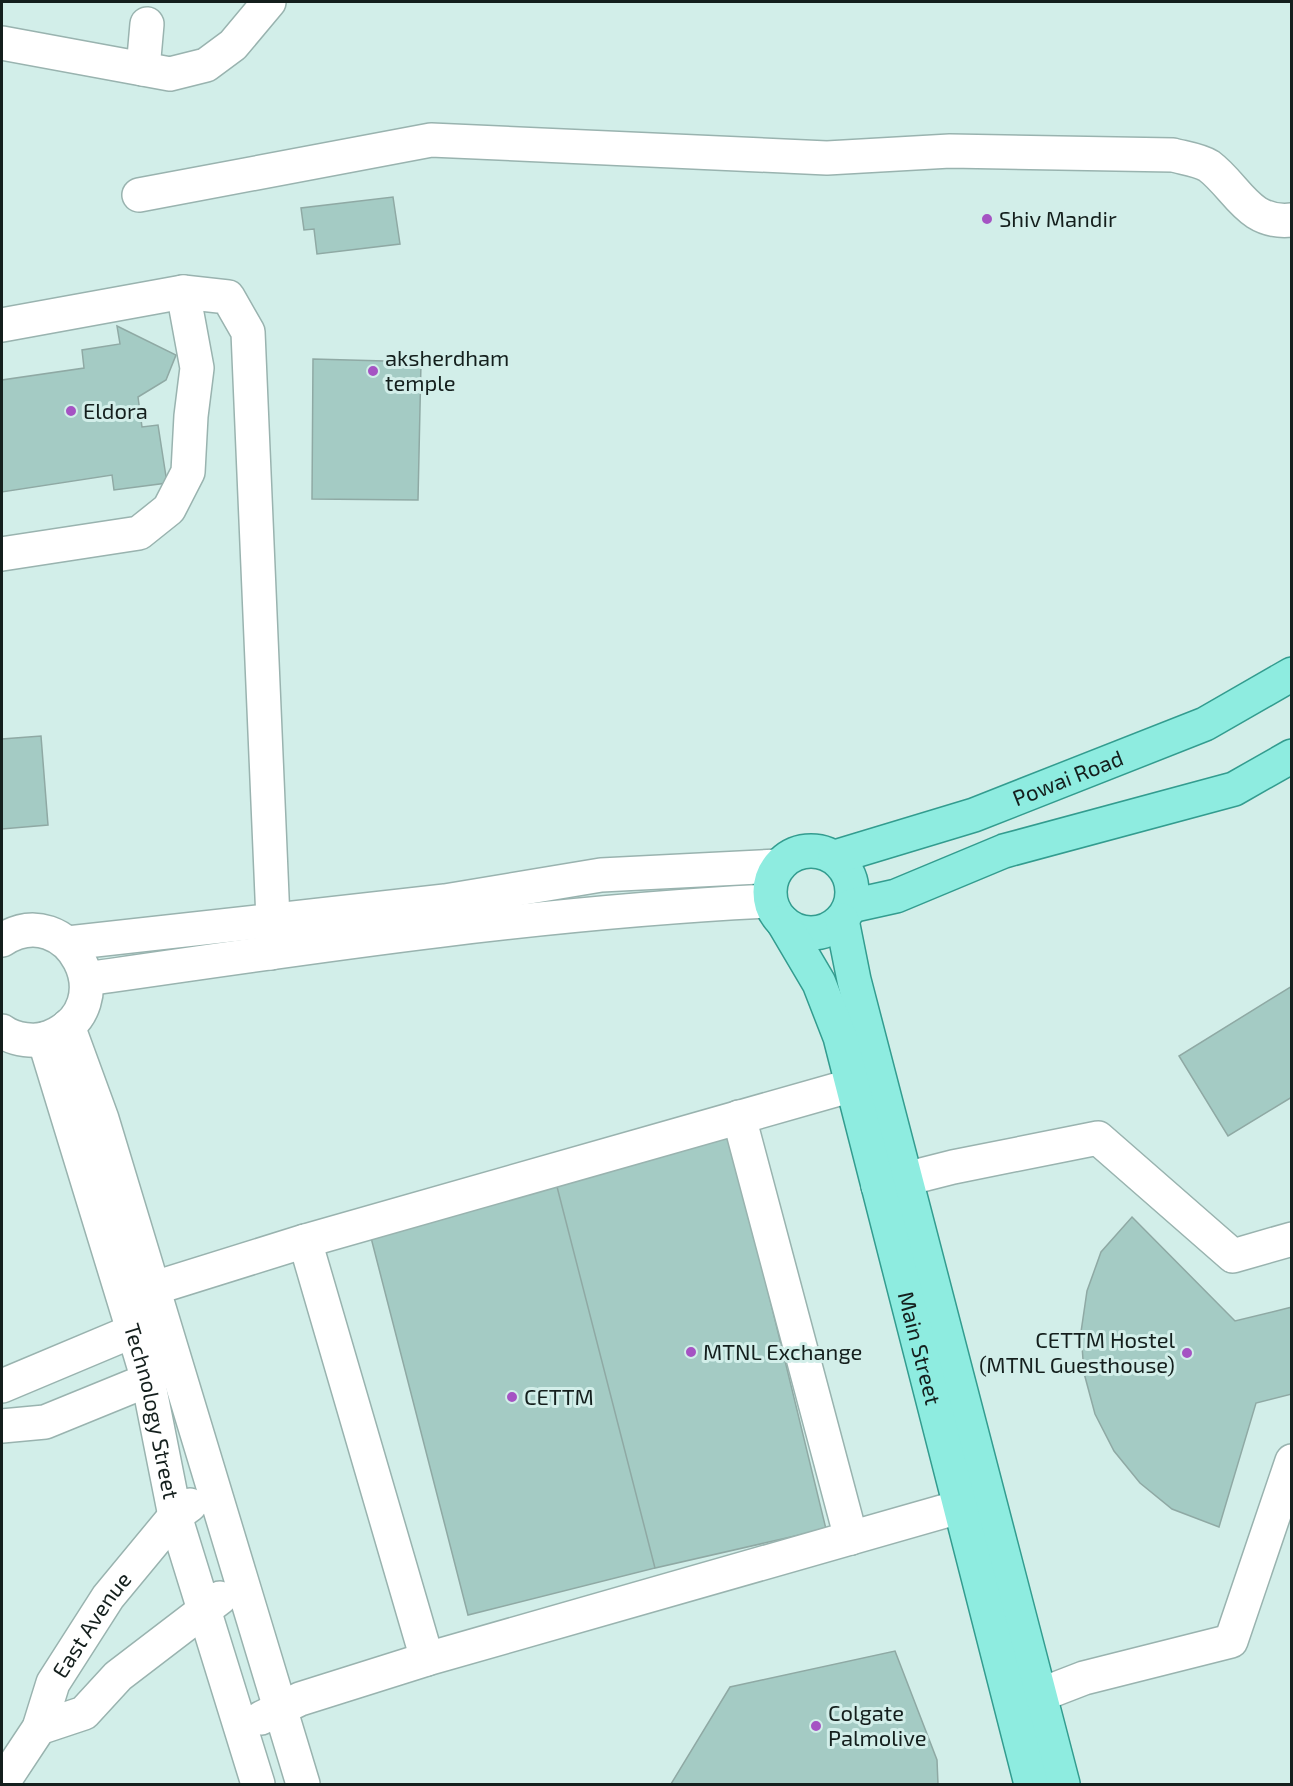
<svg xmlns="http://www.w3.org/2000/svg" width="1293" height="1786" font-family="'Exo 2',sans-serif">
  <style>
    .building { fill: #a4cbc4; stroke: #8fa9a4; stroke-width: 1.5 }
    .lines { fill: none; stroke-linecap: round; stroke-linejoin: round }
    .minor-casing { stroke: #99b3af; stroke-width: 36 }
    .major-casing { stroke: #339c8f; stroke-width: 36 }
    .minor { stroke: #fff; stroke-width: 33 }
    .major { stroke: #8eece0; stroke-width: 33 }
    .poi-dot { fill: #a553c3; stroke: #d2eee9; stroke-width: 2 }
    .labels { text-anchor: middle; stroke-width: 6; stroke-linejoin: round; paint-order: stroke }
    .poi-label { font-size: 22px; fill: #141f1d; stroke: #d2eee9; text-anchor: start }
    .street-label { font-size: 22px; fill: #141f1d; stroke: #d2eee9 }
  </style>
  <rect width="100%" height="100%" fill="#d2eee9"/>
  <path class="building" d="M393,197L400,244L317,254L314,229L304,230L301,208Z
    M117,326L176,355L166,380L138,397L142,427L158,425L167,483L114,490L112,475L2,492V380L84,368L82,350L120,344Z
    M313,359L421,362L418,500L312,499Z
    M41,736L48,825L2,829V739Z
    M1292,986V1097L1228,1136L1179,1056Z
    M728,1127L826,1529L655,1568L554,1175Z
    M554,1175L655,1568L468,1615L368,1226Z
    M1132,1217L1235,1321L1292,1307V1394L1256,1403L1219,1527L1172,1509L1140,1483L1114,1451L1095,1414L1084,1373L1081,1332L1087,1291L1101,1252Z
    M895,1651L937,1760L938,1784H671L730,1687Z"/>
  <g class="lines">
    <g class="minor-casing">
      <g id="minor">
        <path d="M2,43L170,74L206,65L233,45L269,2"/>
        <path d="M143,69L147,24"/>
        <path d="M139,195L431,140L827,158L950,151L1173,155C1184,158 1200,160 1209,166C1238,188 1248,225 1292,220"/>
        <path d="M2,325L183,292L228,297L248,332L273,920L271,953"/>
        <path d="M2,554L139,533L169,509L188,472L191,416L197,368L183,292"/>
        <path d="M2,940C69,897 126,1006 50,1037C36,1043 14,1040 2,1031"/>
        <path d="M68,943L445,901L601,875L778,866"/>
        <path d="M87,979C314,946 542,912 770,901"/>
        <path d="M68,1026L102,1119L303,1784"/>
        <path id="s1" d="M44,1039L133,1330L148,1380L175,1516L258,1784"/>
        <path d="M739,1117L851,1538"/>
        <path d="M878,1186L953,1167L1098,1138L1233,1256L1292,1239"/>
        <path d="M305,1241L427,1659"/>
        <path d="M132,1295L305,1241L853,1085"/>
        <path d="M2,1386L152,1323"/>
        <path d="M2,1426L45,1422L148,1380"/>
        <path d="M1014,1701L1040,1695L1084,1678L1231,1641L1292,1461"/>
        <path d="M261,1718L300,1699L427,1659L959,1507"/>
        <path d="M39,1728L84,1713L118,1676L220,1598"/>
        <path id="s2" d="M2,1784L39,1728L53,1683L108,1597L175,1516L190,1505"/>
      </g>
    </g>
    <g class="major-casing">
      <g id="major">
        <circle cx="811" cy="892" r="41"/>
        <path id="s3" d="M835,857L974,815L1205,724L1292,674"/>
        <path d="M851,906L896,896L1004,851L1234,789L1292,756"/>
        <path d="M842,920L854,980L1063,1784"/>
        <path id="s4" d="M783,922L819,983L840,1037L1031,1784"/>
      </g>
    </g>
    <use href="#minor" class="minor"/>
    <use href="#major" class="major"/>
  </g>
  <g class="poi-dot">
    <circle cx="987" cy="219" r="6"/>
    <circle cx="373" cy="371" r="6"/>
    <circle cx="71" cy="411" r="6"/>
    <circle cx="691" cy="1352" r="6"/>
    <circle cx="1187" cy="1353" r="6"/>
    <circle cx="512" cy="1397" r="6"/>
    <circle cx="816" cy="1726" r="6"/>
  </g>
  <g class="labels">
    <g class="poi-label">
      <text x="999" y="227">Shiv Mandir</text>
      <text x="385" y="366">aksherdham<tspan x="385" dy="25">temple</tspan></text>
      <text x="83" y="419">Eldora</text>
      <text x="1175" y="1348" text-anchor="end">CETTM Hostel<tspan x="1175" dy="25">(MTNL Guesthouse)</tspan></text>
      <text x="703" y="1360">MTNL Exchange</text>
      <text x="524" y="1405">CETTM</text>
      <text x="828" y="1721">Colgate<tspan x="828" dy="25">Palmolive</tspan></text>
    </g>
    <g class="street-label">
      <text dy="8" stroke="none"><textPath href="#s3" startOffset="246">Powai Road</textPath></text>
      <text dy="8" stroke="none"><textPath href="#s4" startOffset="450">Main Street</textPath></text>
      <text dy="8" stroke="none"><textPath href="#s1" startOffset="388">Technology Street</textPath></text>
      <text dy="8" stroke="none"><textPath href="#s2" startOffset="184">East Avenue</textPath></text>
    </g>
  </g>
  <rect width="1293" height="1786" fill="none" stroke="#141f1d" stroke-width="6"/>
</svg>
